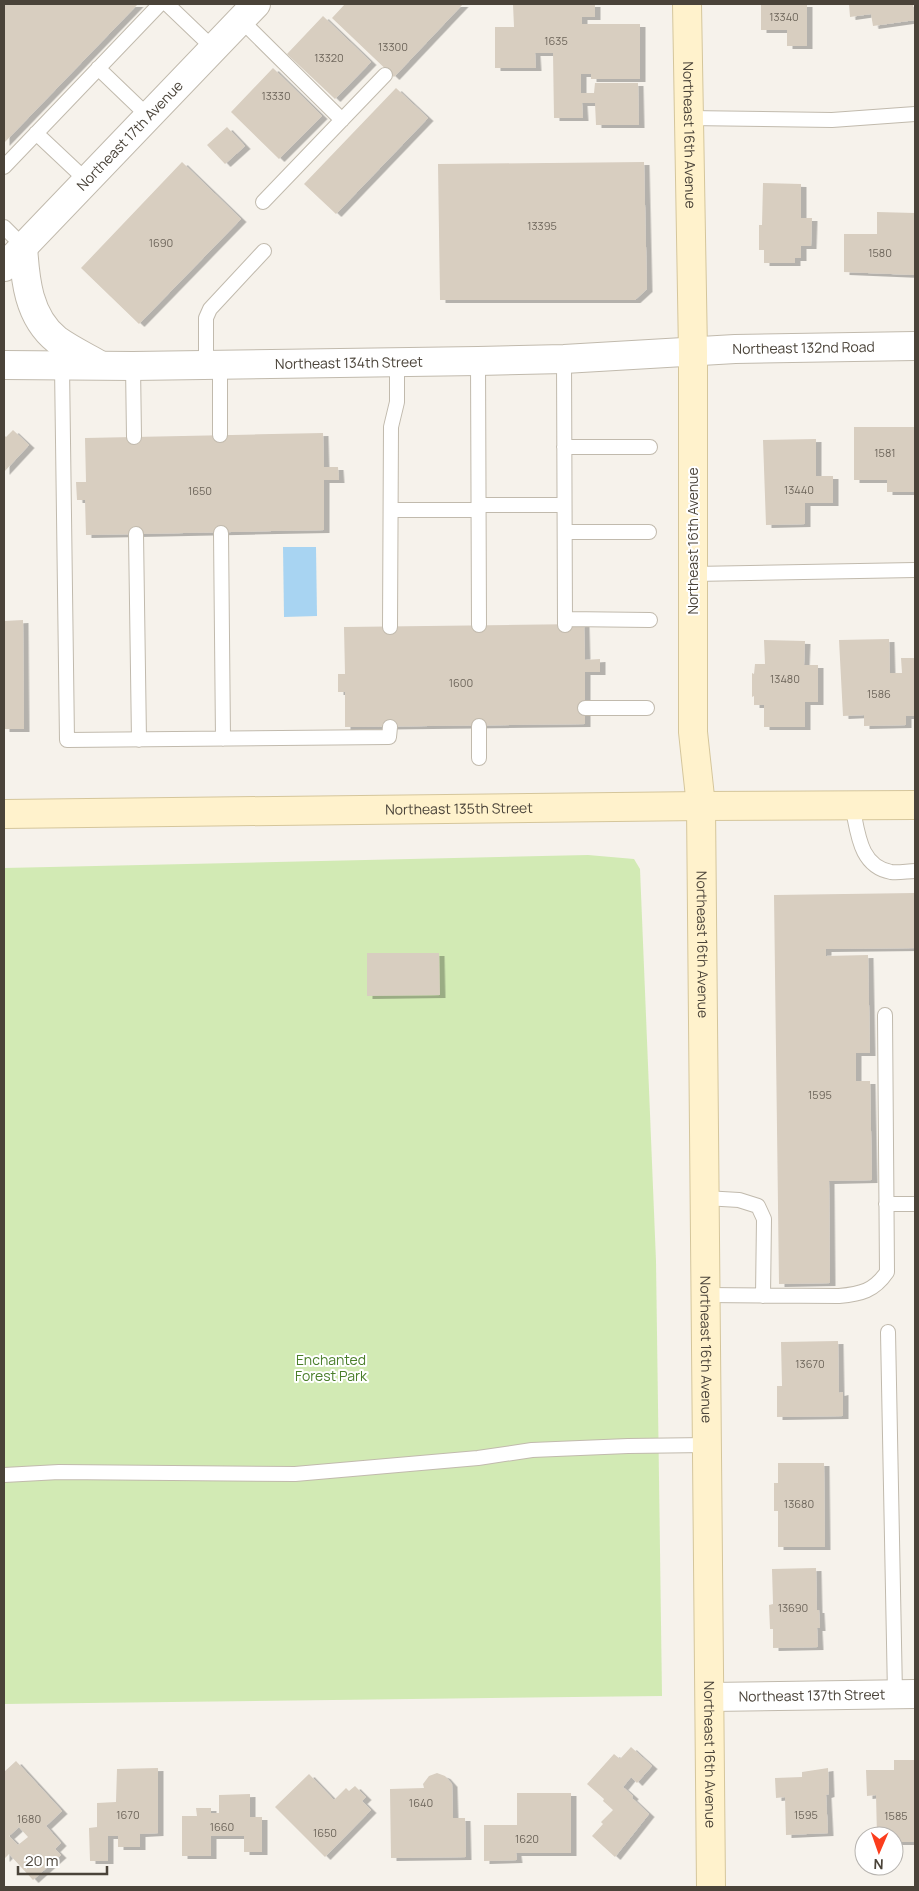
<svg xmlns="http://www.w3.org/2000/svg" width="919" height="1891" font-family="Manrope,sans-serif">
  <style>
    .green { fill: #d2eab4 }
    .water { fill: #a8d4f2 }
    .building { fill: #d8cec0; fill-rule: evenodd; filter: url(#shadow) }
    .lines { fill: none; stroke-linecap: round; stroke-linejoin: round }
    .lane-casing { stroke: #c1baad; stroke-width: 16 }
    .street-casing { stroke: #c1baad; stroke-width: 30 }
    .secondary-casing { stroke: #d5c69b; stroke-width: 30 }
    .lane { stroke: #fff; stroke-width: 14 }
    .street { stroke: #fff; stroke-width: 28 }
    .secondary { stroke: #fff2cc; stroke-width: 28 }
    .labels { text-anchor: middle; stroke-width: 4; stroke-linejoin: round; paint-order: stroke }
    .number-label { font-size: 11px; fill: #6e665b }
    .street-label { font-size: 14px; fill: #4a4339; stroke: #fff }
    .park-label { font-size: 14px; fill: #4a7e2a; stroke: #fff }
  </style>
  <defs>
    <filter id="shadow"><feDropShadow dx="5.5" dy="3" stdDeviation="0" flood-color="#0004"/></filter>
  </defs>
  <rect width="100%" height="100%" fill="#f6f2eb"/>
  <path class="green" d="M588,855L634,859L640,869L656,1261L662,1696L4,1704V868Z"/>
  <path class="water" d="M283,547H316L317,616L284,617Z"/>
  <path class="building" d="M4,4H138L4,143Z
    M345,4H463L394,77L332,18Z
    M513,4H595V17H582V24H640V79H591V74H581V93H594L595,83H638L639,125H596L595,103H582L583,118H554L553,53H535L536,68H495V27H514Z
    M761,4H807V46H787V30H761Z
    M849,4H913L915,20L873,26L871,14L850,17Z
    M323,16L371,62L335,99L287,54Z
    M273,68L322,116L279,159L231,112Z
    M396,88L428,118L336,214L304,184Z
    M227,127L245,146L225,164L207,145Z
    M182,162L241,219L139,324L81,268Z
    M644,162L647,289L635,300H440L438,164Z
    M763,183L801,184V218H812L811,246H801V258H795V263H764V250H759V225H762Z
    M877,212L915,213V275L844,272V234H877Z
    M854,427H915V492H887V480H854Z
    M13,430L29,445L4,472V435L6,437Z
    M323,433L324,467H338L339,480H324V530L86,535L85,500H77L76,482H86L85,438Z
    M816,439V476H833V503H805V524L766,525L763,440Z
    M23,620L24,729H4V621Z
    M584,624L585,660L600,659V672H585V724L345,727V692H338V674H345L344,627Z
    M889,639L890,673H902L901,658H915V716H906V725L864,726V715L843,716L839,640Z
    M764,640L805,641L804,665H818V702H805V727H764V705H754V696L752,697V673L754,674L755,664H765Z
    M915,893V948L826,949V956L868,955L870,1053H856V1081H870L872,1180L829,1181L830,1283L779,1284L774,895Z
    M367,953H439L440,995L367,996Z
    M838,1341L839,1393L843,1392V1416L777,1417V1386H782L781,1342Z
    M778,1463H824L825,1547H778V1511H774V1483H778Z
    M816,1568L817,1610H819L820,1628H817L818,1647L773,1648V1629H770L769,1605L773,1604L772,1569Z
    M631,1747L652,1766L637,1783L631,1777L623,1787L633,1796L632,1798L649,1814L615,1857L592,1836L603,1824L601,1822L613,1810L603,1801L604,1799L587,1784L614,1754L620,1759Z
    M894,1760H915V1842H894V1836H877L876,1795L867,1796L866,1770H894Z
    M16,1761L62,1811L46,1826L61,1843L55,1849L61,1855L33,1880L9,1854L4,1859V1772ZM19,1827L28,1837L18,1845L9,1836Z
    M158,1768V1833L140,1834V1847H118V1836H108V1861H90L89,1828L97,1827V1803L116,1802L117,1769Z
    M828,1768L829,1794L826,1795L828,1833L786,1835L785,1797L776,1798L775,1778L802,1777V1772Z
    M437,1773L445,1776L452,1784L453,1818H465L466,1857L391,1858L390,1789L424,1788L423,1784L429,1776Z
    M309,1774L334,1800L346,1788L349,1791L355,1786L366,1797L362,1801L371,1810L325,1857L275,1807Z
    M517,1793H571V1853H516L517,1860L484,1861V1825H517Z
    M250,1794V1817H262V1852H244V1836H211V1856H182V1816H197L196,1808H211V1813H219V1795Z"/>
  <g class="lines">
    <g class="lane-casing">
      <path id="lane" d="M167,4L213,48
        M241,20L342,120
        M98,68L148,116
        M688,118L832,120L915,114
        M36,133L86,180
        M4,167L160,4
        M263,202L385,75
        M4,227L23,246
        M564,359L565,625
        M478,361L479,625
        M206,365V318L210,309L264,251
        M220,365V435
        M62,366L67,740L389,737L390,727
        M133,366L134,437
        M564,447H650
        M479,505H564
        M391,510H479
        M565,532H649
        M221,533L223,739
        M136,534L139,740
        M693,574L915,570
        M565,619L650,620
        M390,627L391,427L397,402V362
        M585,708H647
        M479,726V758
        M852,805C858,832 859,866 891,872C899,873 908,871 915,871
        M705,1198L739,1200L758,1206L764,1219L763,1296
        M886,1204H915
        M705,1295L839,1296C861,1294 874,1291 887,1272L885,1015
        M888,1332L895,1694
        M4,1475L59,1472L295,1474L478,1458L532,1450L628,1446L707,1445"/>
    </g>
    <g class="street-casing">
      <g id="street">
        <path d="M23,246C25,279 28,317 57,340C71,350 86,357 100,365"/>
        <path id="s1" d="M4,267L256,4"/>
        <path id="s2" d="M4,365L133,366L478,361L564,359L735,349L915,346"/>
        <path id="s3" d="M710,1697L915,1694"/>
      </g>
    </g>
    <g class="secondary-casing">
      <g id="secondary">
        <path id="s4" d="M687,4L693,352V732L701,806L711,1887"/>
        <path id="s5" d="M4,814L701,806L915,805"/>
      </g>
    </g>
    <use href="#lane" class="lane"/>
    <use href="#street" class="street"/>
    <use href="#secondary" class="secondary"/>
  </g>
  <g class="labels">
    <g class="number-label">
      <text x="784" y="21">13340</text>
      <text x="556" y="45">1635</text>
      <text x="393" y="51">13300</text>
      <text x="329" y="62">13320</text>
      <text x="276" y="100">13330</text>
      <text x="542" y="230">13395</text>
      <text x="161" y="247">1690</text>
      <text x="880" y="257">1580</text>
      <text x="885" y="457">1581</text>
      <text x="799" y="494">13440</text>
      <text x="200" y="495">1650</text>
      <text x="785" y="683">13480</text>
      <text x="461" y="687">1600</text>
      <text x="879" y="698">1586</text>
      <text x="820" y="1099">1595</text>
      <text x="810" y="1368">13670</text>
      <text x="799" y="1508">13680</text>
      <text x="793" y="1612">13690</text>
      <text x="421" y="1807">1640</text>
      <text x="128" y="1819">1670</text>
      <text x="806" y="1819">1595</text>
      <text x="896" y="1820">1585</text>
      <text x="29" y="1823">1680</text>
      <text x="222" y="1831">1660</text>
      <text x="325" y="1837">1650</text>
      <text x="527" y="1843">1620</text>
    </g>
    <g class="street-label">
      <text dy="5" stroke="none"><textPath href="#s1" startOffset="182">Northeast 17th Avenue</textPath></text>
      <text dy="5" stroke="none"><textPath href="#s4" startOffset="131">Northeast 16th Avenue</textPath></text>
      <text dy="5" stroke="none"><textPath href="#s2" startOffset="800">Northeast 132nd Road</textPath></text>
      <text dy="5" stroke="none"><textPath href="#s2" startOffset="345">Northeast 134th Street</textPath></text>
      <text transform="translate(693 541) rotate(-90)" y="5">Northeast 16th Avenue</text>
      <text dy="5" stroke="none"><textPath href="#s5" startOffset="455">Northeast 135th Street</textPath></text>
      <text dy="5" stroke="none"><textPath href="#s4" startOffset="941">Northeast 16th Avenue</textPath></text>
      <text dy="5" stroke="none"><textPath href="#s4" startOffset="1346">Northeast 16th Avenue</textPath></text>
      <text dy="5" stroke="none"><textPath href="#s3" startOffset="102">Northeast 137th Street</textPath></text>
      <text dy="5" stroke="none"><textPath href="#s4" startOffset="1751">Northeast 16th Avenue</textPath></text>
    </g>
    <g class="park-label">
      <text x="331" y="1365">Enchanted<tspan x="331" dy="16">Forest Park</tspan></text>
    </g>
  </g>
  <rect width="919" height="1891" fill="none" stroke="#4a4339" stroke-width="10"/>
  <g transform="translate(879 1851) rotate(182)"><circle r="24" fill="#ffffff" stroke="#b7b4b0"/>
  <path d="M0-4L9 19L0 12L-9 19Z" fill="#fb3d1d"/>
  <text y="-8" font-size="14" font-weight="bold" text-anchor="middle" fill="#4a4339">N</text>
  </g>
  <path d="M18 1866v8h89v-8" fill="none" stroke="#4a4339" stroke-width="2.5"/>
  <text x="25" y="1866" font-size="15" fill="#4a4339" stroke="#ffffff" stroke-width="4" paint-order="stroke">20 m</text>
</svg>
